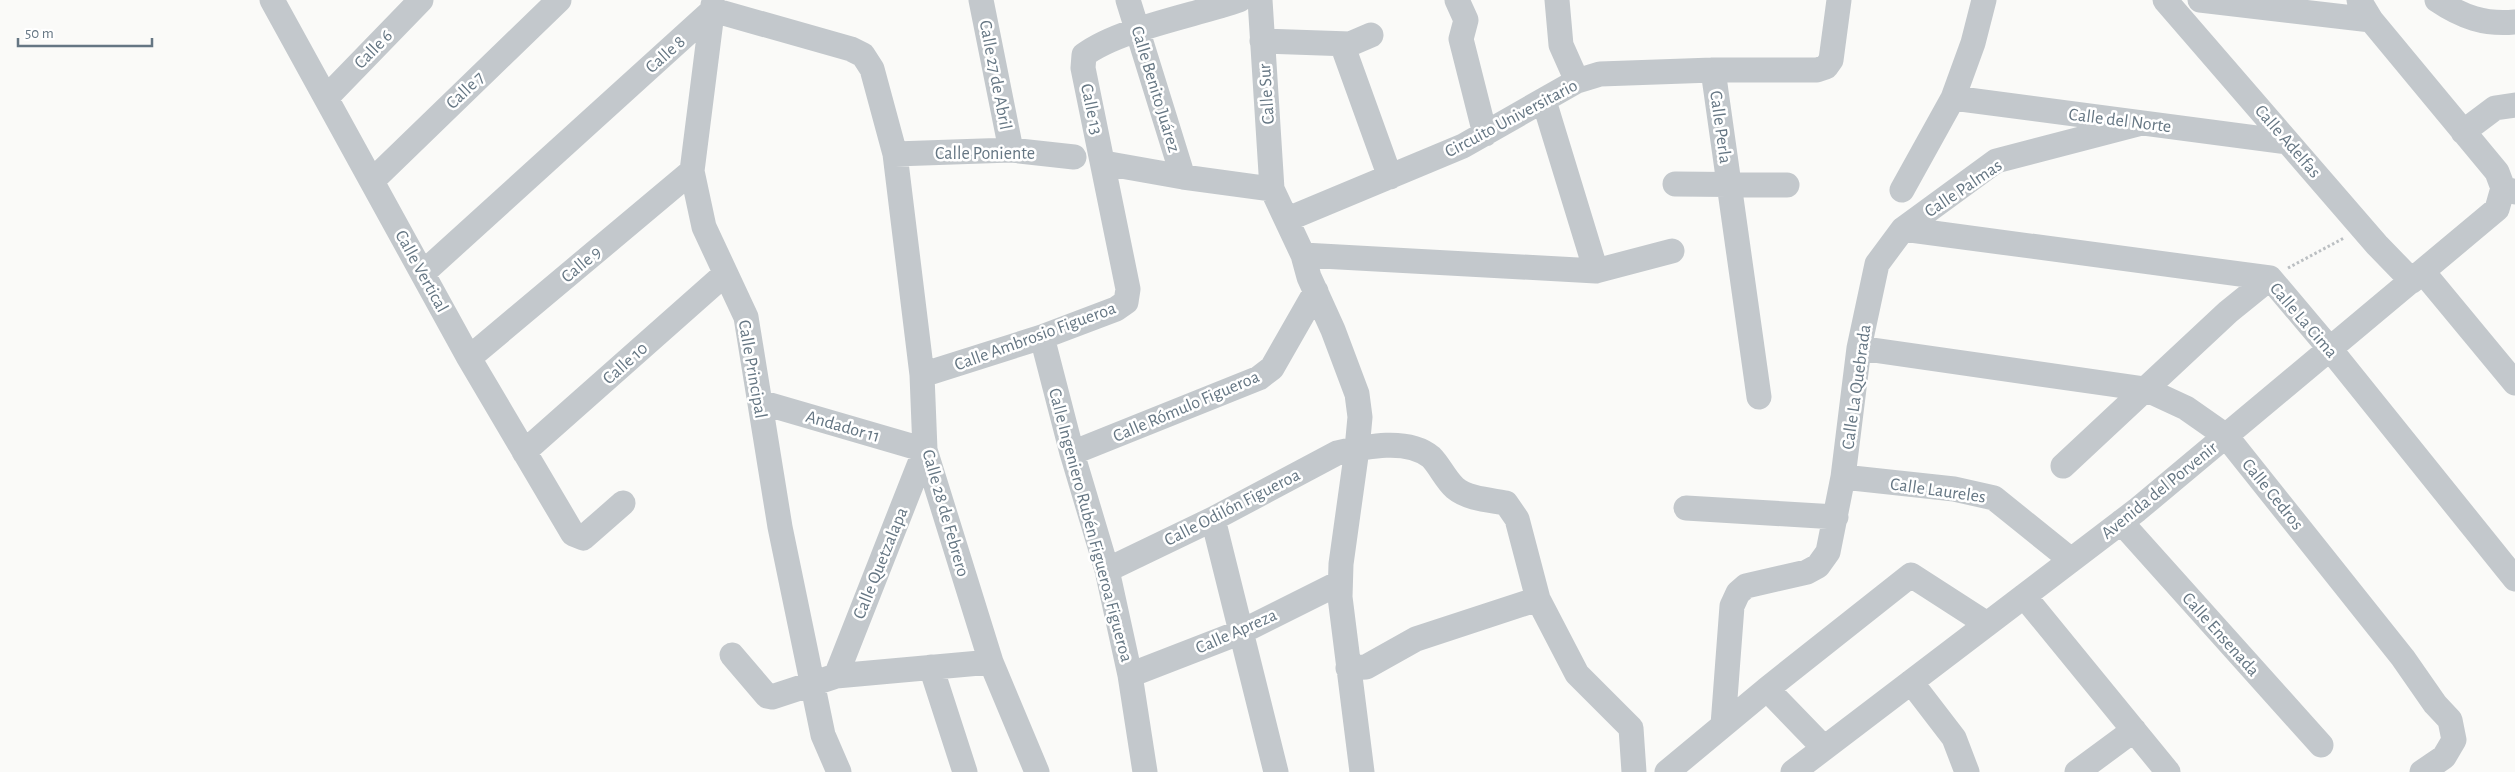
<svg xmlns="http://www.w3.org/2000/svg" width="2515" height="772" font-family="'Alegreya Sans',sans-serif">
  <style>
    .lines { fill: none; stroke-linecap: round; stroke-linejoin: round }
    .path { stroke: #bbbfc2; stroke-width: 3; stroke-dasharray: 2.5 2.5; stroke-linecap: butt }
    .minor { stroke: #c3c8cc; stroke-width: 25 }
    .labels { text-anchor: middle; stroke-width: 5; stroke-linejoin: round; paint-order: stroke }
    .street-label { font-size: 18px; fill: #657683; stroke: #fff }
  </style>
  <rect width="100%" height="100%" fill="#fafaf8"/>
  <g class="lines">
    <path class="path" d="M2288,268L2344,238"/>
    <path class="minor" d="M272,0L469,358L573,534L583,538L623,503
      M981,0L1011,150
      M1128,0L1183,177
      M1260,0L1272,189L1303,255L1309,277L1333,330L1357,394L1360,417L1357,449L1341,564L1340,597L1362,772
      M1457,0L1466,20L1461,39L1485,134
      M1557,0L1561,45L1577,81
      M2165,0L2377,245L2412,281
      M2200,0L2371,20
      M2359,0L2371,20L2497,172L2503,188L2515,192
      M2437,0C2462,17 2485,25 2515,22
      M713,5L692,171L704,227L746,317L780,527L823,735L839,772
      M1262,41L1350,44L1371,35
      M1342,44L1390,177
      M1713,70L1759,397
      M326,98L421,0
      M1953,98L2288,142
      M1544,101L1596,271
      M2463,132L2495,108L2515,105
      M895,154L1011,150L1074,157
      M1104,163L1183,177L1272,189
      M372,181L559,0
      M1675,184L1787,185
      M1902,190L1953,98L1973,43L1984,0
      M1288,219L1463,146L1577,81L1600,74L1713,70H1817L1826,67L1831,60L1839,0
      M1903,229L2270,278L2330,349L2515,579
      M1303,255L1596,271L1672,251
      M2423,272L2515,383
      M423,273L713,10L851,49L863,55L872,69L895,154L922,375L925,450L991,662L1037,772
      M1042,337L1072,453L1107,570L1130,675L1145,772
      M1859,348L2145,389L2186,408L2226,436L2403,658L2435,704L2450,720L2454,740L2444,757L2422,772
      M469,358L692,171
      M922,375L1042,337L1116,309L1126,302L1128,289L1083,68L1084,55C1118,29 1196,15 1239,0
      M760,402L925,450L836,676
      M524,452L725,274
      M1072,453L1259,378L1272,368L1316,291
      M2063,466L2228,312L2270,278
      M1843,477L1954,489L1994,498L2071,560
      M1686,508L1836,517
      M1213,519L1276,772
      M2121,522L2321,745
      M1107,570L1213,519L1337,453C1364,447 1407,437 1431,457C1440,466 1445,479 1455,488C1468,499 1490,500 1506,503L1517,519L1538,599L1577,674L1631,728L1634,772
      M2024,596L2168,772
      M732,655L767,696L772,697L836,676L991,662
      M931,667L965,772
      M1348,668L1366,667L1416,639L1538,599
      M1130,675L1241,632L1339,583
      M1911,682L1954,738L1967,772
      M1767,689L1824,748
      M1723,725L1732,606L1738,593L1746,586L1807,572L1818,566L1828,552L1843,477L1859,348L1877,264L1903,229L1996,161L2142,123
      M1667,772L1767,689L1911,575L1987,624
      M1793,772L2137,510L2497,209L2503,188
      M2077,772L2134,730"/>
  </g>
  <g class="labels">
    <g class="street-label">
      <text transform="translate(373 49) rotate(-46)" y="6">Calle 6</text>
      <text transform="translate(665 54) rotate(-42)" y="6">Calle 8</text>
      <text transform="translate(996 75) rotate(79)" y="6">Calle 27 de Abril</text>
      <text transform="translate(1156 89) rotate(73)" y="6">Calle Benito Juárez</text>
      <text transform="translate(465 90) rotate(-44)" y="6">Calle 7</text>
      <text transform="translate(1266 94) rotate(-94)" y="6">Calle Sur</text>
      <text transform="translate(1092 109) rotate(78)" y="6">Calle 13</text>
      <text transform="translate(1511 118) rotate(-28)" y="6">Circuito Universitario</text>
      <text transform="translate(2120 120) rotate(7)" y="6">Calle del Norte</text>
      <text transform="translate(1721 127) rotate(82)" y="6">Calle Perla</text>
      <text transform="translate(2288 141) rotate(49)" y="6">Calle Adelfas</text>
      <text x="985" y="159">Calle Poniente</text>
      <text transform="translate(1963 188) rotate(-34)" y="6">Calle Palmas</text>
      <text transform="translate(581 264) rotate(-40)" y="6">Calle 9</text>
      <text transform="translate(422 271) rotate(61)" y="6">Calle Vertical</text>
      <text transform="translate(2304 320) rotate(49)" y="6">Calle La Cima</text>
      <text transform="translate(1035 336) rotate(-20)" y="6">Calle Ambrosio Figueroa</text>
      <text transform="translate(625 363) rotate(-42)" y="6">Calle 10</text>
      <text transform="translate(753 369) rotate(80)" y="6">Calle Principal</text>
      <text transform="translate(1856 387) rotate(-82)" y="6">Calle La Quebrada</text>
      <text transform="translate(1186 406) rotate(-23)" y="6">Calle Rómulo Figueroa</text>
      <text transform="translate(843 426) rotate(16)" y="6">Andador 11</text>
      <text transform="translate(1938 490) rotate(8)" y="6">Calle Laureles</text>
      <text transform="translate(2159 490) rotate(-39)" y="6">Avenida del Porvenir</text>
      <text transform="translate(2273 494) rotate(51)" y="6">Calle Cedros</text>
      <text transform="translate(1232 507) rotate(-27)" y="6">Calle Odilón Figueroa</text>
      <text transform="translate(946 513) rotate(74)" y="6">Calle 28 de Febrero</text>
      <text transform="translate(1091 525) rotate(75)" y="6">Calle Ingeniero Rubén Figueroa Figueroa</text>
      <text transform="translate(880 563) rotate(-68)" y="6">Calle Quetzalapa</text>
      <text transform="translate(1236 631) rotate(-24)" y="6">Calle Apreza</text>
      <text transform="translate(2221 634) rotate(48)" y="6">Calle Ensenada</text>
    </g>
  </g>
  <path d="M18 38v8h134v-8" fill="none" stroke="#657683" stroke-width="2.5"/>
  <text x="25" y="38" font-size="15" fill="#657683" stroke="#ffffff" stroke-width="4" paint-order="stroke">50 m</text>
</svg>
